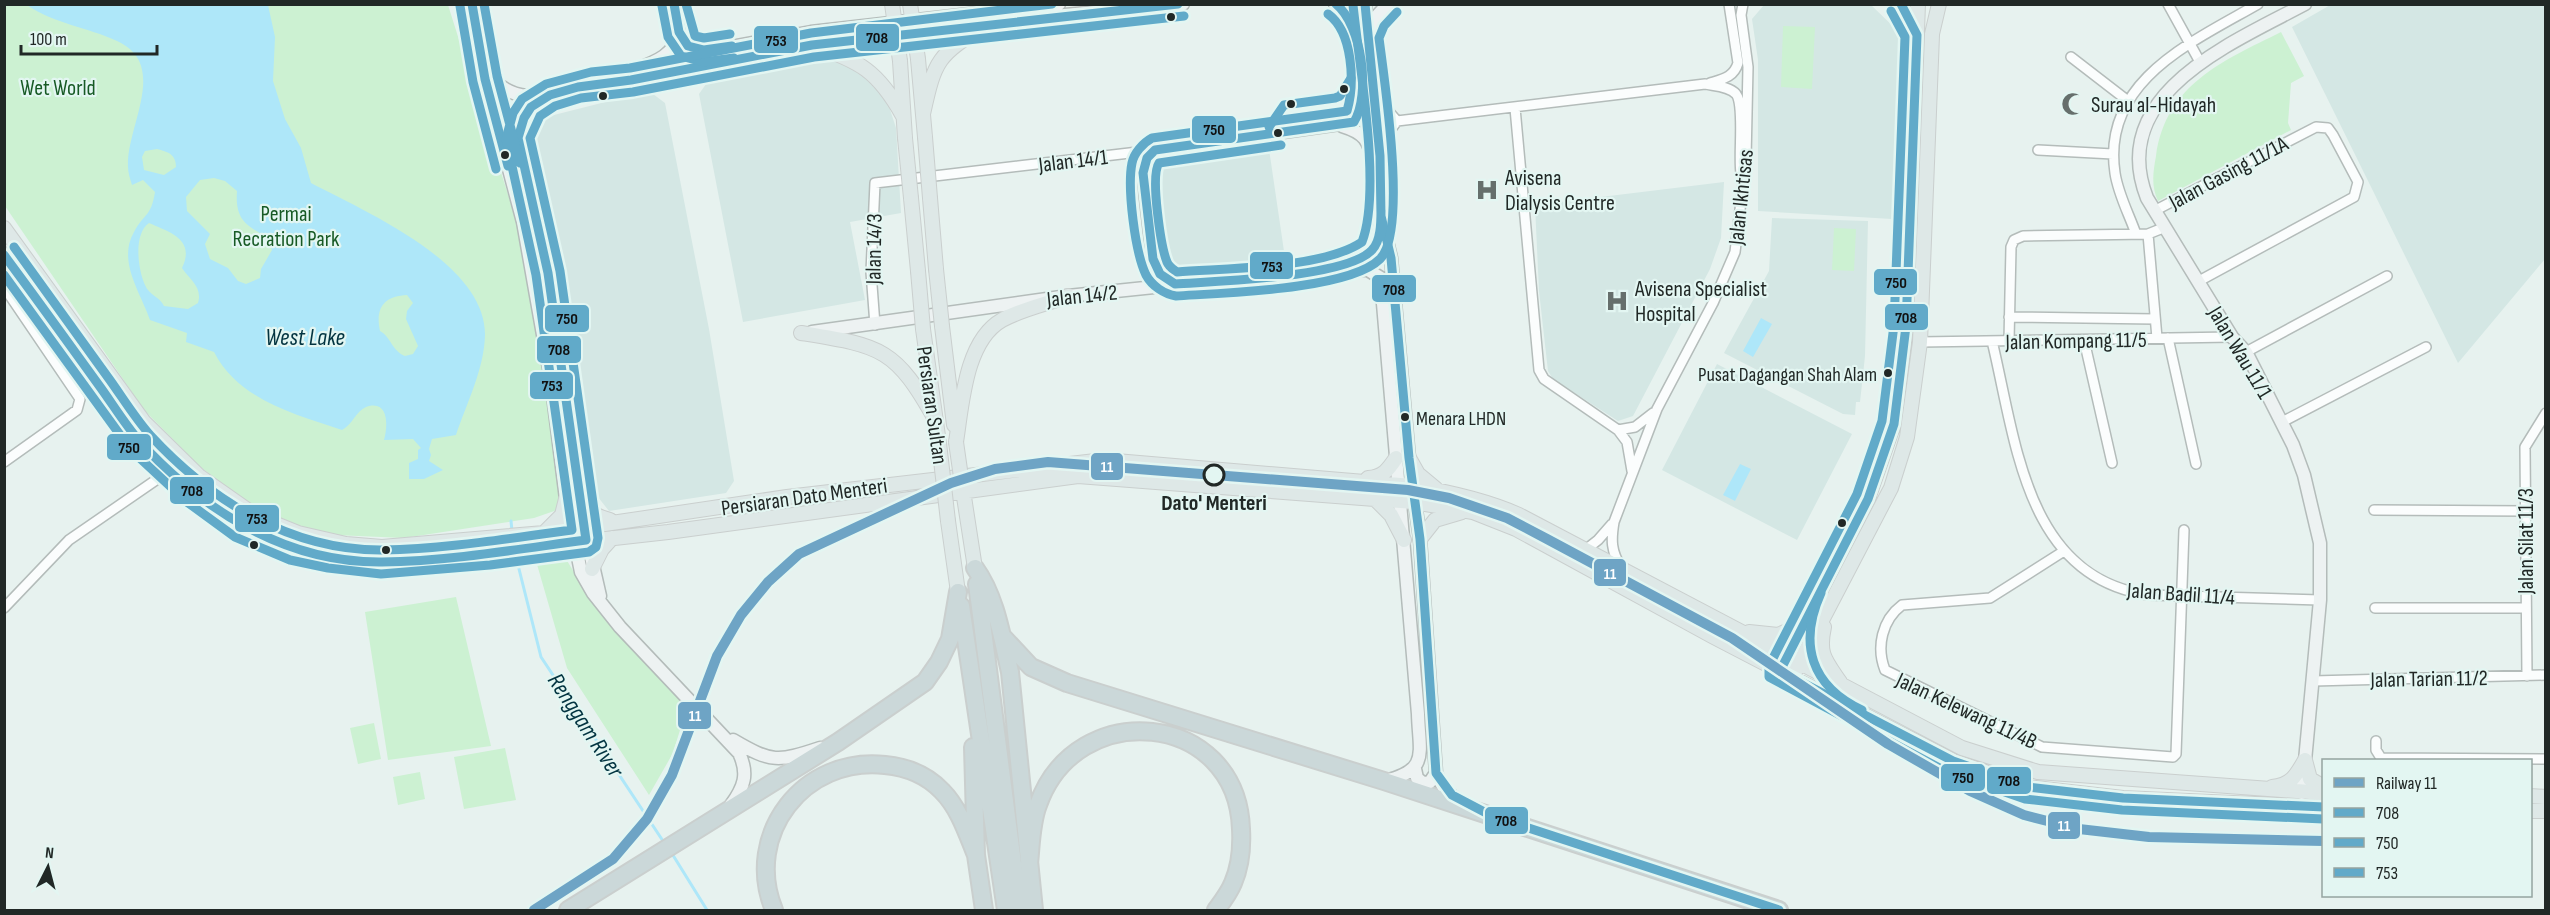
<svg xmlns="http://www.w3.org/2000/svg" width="2550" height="915" font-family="'Sofia Sans Condensed',sans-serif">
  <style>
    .built { fill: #d4e7e4 }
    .green { fill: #ccf1d2 }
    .water { fill: #aee7f9; fill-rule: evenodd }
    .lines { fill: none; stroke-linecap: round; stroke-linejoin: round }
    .stream { stroke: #aee7f9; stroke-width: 3 }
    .street-casing { stroke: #b4bcba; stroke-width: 12 }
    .secondary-casing { stroke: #b4bcba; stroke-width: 15 }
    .primary-casing { stroke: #cacfce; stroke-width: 16 }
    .highway-casing { stroke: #cacfce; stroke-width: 20 }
    .street { stroke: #fbfdfd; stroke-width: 9 }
    .secondary { stroke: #edf2f2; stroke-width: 12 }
    .primary { stroke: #dee8e7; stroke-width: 14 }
    .highway { stroke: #cbd8d9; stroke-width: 16 }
    .primary-bridge-casing { stroke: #cacfce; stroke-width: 16; stroke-linecap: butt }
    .primary-bridge { stroke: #dee8e7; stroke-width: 14 }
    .bus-1-casing { stroke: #e3f6f2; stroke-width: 14 }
    .bus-2-casing { stroke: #e3f6f2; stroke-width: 14 }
    .bus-3-casing { stroke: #e3f6f2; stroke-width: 14 }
    .bus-1 { stroke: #61aac9; stroke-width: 9 }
    .bus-2 { stroke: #61aac9; stroke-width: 9 }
    .bus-3 { stroke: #61aac9; stroke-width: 9 }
    .rail-1-casing { stroke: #e3f6f2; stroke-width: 15 }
    .rail-1 { stroke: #6ea4c5; stroke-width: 10 }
    .bus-dot { fill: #212826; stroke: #e3f6f2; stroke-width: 2 }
    .stop-dot { fill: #e3f6f2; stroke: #212826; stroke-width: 3 }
    .labels { text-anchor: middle; stroke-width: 4.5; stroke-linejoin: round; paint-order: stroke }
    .bus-label { font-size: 20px; fill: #212826; stroke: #e3f6f2; text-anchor: end }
    .park-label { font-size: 22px; fill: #175a25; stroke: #e3f6f2 }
    .poi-label { font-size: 22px; fill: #212826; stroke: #e3f6f2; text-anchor: start }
    .street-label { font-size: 22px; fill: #212826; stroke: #e3f6f2 }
    .stop-label { font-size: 22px; font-weight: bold; fill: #212826; stroke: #e3f6f2 }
    .water-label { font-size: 24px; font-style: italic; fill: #033441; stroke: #e3f6f2 }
    .line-badge { stroke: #e3f6f2; stroke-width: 2 }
    .badge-label { font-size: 16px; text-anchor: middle; font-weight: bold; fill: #fff }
    .pale-badge-label { font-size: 16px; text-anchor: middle; font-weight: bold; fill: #111 }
  </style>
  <rect width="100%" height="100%" fill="#e7f2ef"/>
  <path class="built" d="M2332,4L2545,5V259L2458,363L2292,27Z
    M1764,5H1871L1900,33L1892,219L1758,211V60L1752,19Z
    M790,56H819L847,64L869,78L887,100L896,128L901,213L850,222L865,300L743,322L699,94L716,70Z
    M649,91L665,103L709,329L734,481L726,493L609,511L594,492L578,354L532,139L542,118Z
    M1269,149L1285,258L1182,268L1167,261L1157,169L1161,165Z
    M1724,182L1721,238L1710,269L1633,416L1618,421L1553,379L1548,371L1539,291L1535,205Z
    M1772,218L1868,221L1865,356L1860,402H1856L1855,415L1843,414L1724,353L1769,271Z
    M1717,364L1852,434L1797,540L1662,470Z"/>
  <path class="green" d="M4,5H448L512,207L532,287L560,487V509L534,518L404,538L335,535L302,527L249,504L199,466L144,410L5,206Z
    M1783,26L1815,27L1812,89L1781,87Z
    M2281,32L2304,76L2291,83L2288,123L2291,130L2158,201C2151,186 2153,172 2156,156C2166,84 2223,61 2281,32Z
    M1834,228L1856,229L1854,271L1832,270Z
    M566,559L592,602L687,707L673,753L649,795L567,668L536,561Z
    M456,597L491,746L388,760L365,612Z
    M374,723L381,759L358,764L350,728Z
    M505,748L516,800L464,809L454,757Z
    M420,772L425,799L398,805L393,777Z"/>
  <path class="water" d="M27,5H268L275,37L273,81L285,119L301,148L311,183C364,211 486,263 485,335C484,370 467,402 456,435L432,439L429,449L431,455L429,461L443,470L424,479H409V463L418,459V450L421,448L413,439L384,440C388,426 389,399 366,407C356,411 353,424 342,430C294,414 239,400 214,352L186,342L187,333L150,320C141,293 117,261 134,232C145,212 151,217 155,192L143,180L132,185C130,179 128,172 128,167C126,126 170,65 117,41C87,27 55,24 27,5ZM157,149C168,152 176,154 176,167L164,175L144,170L142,157L145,151ZM214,178L225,181L237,191C235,219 245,225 267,237L272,250L261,269L260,278L246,284L238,281L228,268L210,259L205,244L210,234L187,211L186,197L200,180ZM149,223C169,232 196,239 182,268C189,279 203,287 198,303L188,309L164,306C160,297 149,295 145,285C138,270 133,234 149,223ZM407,295L413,303L407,311L406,319L418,346L413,354L405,356C392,351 391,337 380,331C375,308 384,296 407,295Z
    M1761,318L1772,324L1753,357L1743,351Z
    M1740,464L1751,469L1735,501L1723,495Z"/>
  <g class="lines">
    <path class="stream" d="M511,521L512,531
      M515,553L541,657L665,844
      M671,852L707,910"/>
    <g class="street-casing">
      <path id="street" d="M2168,4L2200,62
        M2071,57L2128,101
        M1710,83C1723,79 1734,77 1738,63L1729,4
        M1377,88L1383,105L1397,121
        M1515,108L1539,370L1544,379L1618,430L1627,442L1632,471
        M2038,150L2113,154
        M1381,153L1389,132L1397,121L1705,84C1714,86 1729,86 1736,94C1745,105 1738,156 1741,173
        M2154,211L2316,127L2328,128L2333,135L2358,182L2354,197L2199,281
        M2136,234C2129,214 2118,194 2115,173C2101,81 2192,42 2258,4
        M2148,234L2157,338
        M4,287L80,399L77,410L4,462
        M2009,317L2155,319
        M875,325L871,272L875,183L1155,150
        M2168,338L2196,464
        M2084,340L2112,463
        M1992,341C2016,440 2025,578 2149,595L2320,600
        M2009,341L2011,247L2014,240L2023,236L2148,234L2163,228
        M1920,342L2232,337
        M2246,352L2387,276
        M2282,422L2426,347
        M1618,430L1635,427L1653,413
        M2374,510L2525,511
        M1584,551L1598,540L1612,524
        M2064,551L1990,598L1902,605C1882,620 1876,647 1885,670L2042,747L2173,757L2176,754L2184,530
        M1621,567C1611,551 1611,540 1614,522L1657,409L1713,303L1735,252L1746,159L1748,67L1741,15L1743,4
        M4,608L69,540L169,471
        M2375,608H2525
        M2527,676L2525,447L2546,413
        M2313,681L2546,675
        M2376,741V750L2381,758L2546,759"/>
    </g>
    <g class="secondary-casing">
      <path id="secondary" d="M470,4L485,79L523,222L551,380L566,499L581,572L593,593L620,627L739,753C749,774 744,787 731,805
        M1335,4L1346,12L1351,22
        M1365,4L1380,156L1381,216L1391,258L1409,458L1420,539L1436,773C1442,787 1448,795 1461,801
        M1368,32L1374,19L1388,4
        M678,34C685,46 691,49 704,52L811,32L1059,4
        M486,68C515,124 584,79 631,80L812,45L1065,15L1183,4
        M613,80C633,66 675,64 678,33C679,24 675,13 674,4
        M545,96C529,108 522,118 518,138L548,273L584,526L600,596
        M1342,126C1368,134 1368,142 1376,167
        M1337,266C1368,254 1374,254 1381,220
        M1175,284L1160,274L1153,259L1143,173L1147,158L1155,150L1354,122L1362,110V97L1351,4
        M812,332L1068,296L1328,269L1368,270L1381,278L1382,292L1418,714C1419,753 1430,770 1385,781
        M733,740C772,763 778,762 820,748
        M1415,769L1417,778L1423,783L1430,782L1436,773
        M2302,793L2320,600V543L2304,475L2293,445L2246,352L2232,337L2147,198C2106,94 2232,43 2305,4"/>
    </g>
    <g class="primary-casing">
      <path id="primary" d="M1901,4L1915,30
        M1932,34L1939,4
        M812,45C860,61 878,71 903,116
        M918,59L925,137
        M900,61L905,138
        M923,114C935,59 938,55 985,26
        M911,198L918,271
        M930,198L936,269
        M4,228L144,422L199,476L256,516L298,533L346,544L382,547L544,533L787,497L1104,460L1412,486C1449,492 1485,500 1519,515L1962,748L2038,772L2324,793
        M4,254L140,442L195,493L240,526L293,548L329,556L381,562L436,558L668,532L1078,476L1414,502L1473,512L1516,529L1714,637L1953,761L2028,787L2123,798L2324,807
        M942,326L954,425
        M923,329L939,443
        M801,333C881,346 895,347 936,421
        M956,442C962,405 965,341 1002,320C1022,309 1047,304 1068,296
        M1409,458L1418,474L1436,489
        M1368,478C1383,477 1388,470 1396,458
        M962,484L975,568
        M579,497C588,511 594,516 610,520
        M1375,499L1391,515L1404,540
        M948,521L958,592
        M544,533L562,515L566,499
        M1420,539L1435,520L1462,512
        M592,569L602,549L612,538
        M1824,627C1818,654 1825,660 1840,682
        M1749,632L1778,635L1803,624
        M1783,664L1868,499L1894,424L1906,326L1918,4
        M1796,670L1891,488L1907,437L1920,342L1932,35
        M2305,760L2310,779L2324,787
        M2272,787C2291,785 2296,776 2305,760
        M2530,796L2546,797
        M2530,811H2546"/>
    </g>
    <g class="highway-casing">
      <path id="highway" d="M975,568C996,597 1002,638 1010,672L1034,910
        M977,584L1019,910
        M961,606L1006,910
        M1002,636L1031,667L1067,683L1384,781L1779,910
        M973,747L976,855L984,910
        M1029,864C1031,845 1031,823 1038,805C1076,696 1237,711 1241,829C1242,847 1240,867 1233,883C1229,893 1222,902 1216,910
        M568,910L838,742L925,682L939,662L950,639L958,592
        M774,910C743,834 804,756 885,765C906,767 927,775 942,791C959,808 967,833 976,855"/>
    </g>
    <use href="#street" class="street"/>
    <use href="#secondary" class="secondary"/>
    <use href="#primary" class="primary"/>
    <use href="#highway" class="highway"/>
    <g class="primary-bridge-casing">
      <path id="primary-bridge" d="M892,4L900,61
        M910,4L918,59
        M925,137L930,198
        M905,138L911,198
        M936,269L942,326
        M918,271L923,329
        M956,442L962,484
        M939,443L948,521"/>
    </g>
    <use href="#primary-bridge" class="primary-bridge"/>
    <g class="bus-1-casing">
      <path id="bus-1" d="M472,4L485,79L508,166
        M674,4L679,32L688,46L704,50L732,46
        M1365,4L1380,156L1381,216L1391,258L1409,458L1420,539L1436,773L1452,795L1492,816L1779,910
        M1901,4L1917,35L1906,326L1894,424L1868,499L1780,671L1953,761L2028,787L2123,798L2324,807
        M1155,150L1354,122C1371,94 1362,25 1336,4
        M1155,150L1147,158L1143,173L1153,259L1160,274L1175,284
        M4,255C36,298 67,341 98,384C112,403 125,425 141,443C204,511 286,563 382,562C450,561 519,549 586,540L548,273L518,138L524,118L531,107L550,95L578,87L631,80L812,45L1178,4
        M1175,284C1215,281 1346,278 1372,250C1381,241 1381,222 1381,210"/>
    </g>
    <g class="bus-2-casing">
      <path id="bus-2" d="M460,6L473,82L496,169
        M662,6L668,37L681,56L703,62L734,58
        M1891,11L1905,37L1894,325L1882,421L1857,494L1769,666V677L1947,772L2025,799L2122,810L2323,819
        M1328,14C1353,32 1355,83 1347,111L1152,138C1143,143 1134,153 1132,163C1127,188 1135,252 1146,275C1152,286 1164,294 1176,296C1221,293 1349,290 1380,259C1408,231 1384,78 1379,38L1384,26L1397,12
        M4,275L131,450L187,502L235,537L290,560L328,568L381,574L490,565L589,552L596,547L598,538L560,271L530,138L540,116L555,106L581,98L633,92L814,57L1184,16
        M1821,593C1798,644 1811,686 1862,710"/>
    </g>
    <g class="bus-3-casing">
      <path id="bus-3" d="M484,4L497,76L520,163
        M686,4L695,36L704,38L730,34
        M1269,127L1284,105L1335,98L1340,96L1351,78
        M1281,145L1159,163C1150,176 1161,247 1167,262C1169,267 1173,269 1177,272C1226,268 1322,269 1362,242C1382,190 1359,64 1353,5
        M14,247C45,290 76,333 107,376C121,395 134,417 150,435C210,500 290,551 383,550C446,549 510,538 572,530L536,275L506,139L513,113L522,99L546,84L591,72L630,68L811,33L1052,4"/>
    </g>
    <use href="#bus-1" class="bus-1"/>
    <use href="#bus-2" class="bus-2"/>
    <use href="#bus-3" class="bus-3"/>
    <g class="rail-1-casing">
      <path id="rail-1" d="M534,910L613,859L647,819L672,775L717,656L741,615L768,582L799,554L951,483L995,469L1048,462L1408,490L1449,498L1507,518L1547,539L1732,638L1888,744L1970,791L2024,815L2079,829L2149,837L2324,841"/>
    </g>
    <use href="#rail-1" class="rail-1"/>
  </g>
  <defs>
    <g id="mosque-bare" transform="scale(1.8)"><path d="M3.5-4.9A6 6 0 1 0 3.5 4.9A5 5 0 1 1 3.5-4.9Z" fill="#666f6c" stroke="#e3f6f2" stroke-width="2.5" paint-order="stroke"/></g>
    <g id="hospital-bare" transform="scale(1.8)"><path d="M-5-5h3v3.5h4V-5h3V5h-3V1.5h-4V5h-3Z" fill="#666f6c" stroke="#e3f6f2" stroke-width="2.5" paint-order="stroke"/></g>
  </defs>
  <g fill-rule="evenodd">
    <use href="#mosque-bare" x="2073" y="104"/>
    <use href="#hospital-bare" x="1487" y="190"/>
    <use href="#hospital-bare" x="1617" y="301"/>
  </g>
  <g class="bus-dot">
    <circle cx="1171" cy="17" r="5"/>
    <circle cx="1344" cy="89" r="5"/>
    <circle cx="603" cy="96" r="5"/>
    <circle cx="1291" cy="104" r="5"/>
    <circle cx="1278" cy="133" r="5"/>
    <circle cx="505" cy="155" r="5"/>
    <circle cx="1888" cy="373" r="5"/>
    <circle cx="1405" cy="417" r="5"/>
    <circle cx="1842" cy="523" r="5"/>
    <circle cx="254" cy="545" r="5"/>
    <circle cx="386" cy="550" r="5"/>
  </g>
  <circle class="stop-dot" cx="1214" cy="475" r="10"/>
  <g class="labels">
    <g class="bus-label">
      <text x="1877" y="381">Pusat Dagangan Shah Alam</text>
      <text x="1416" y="425" text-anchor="start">Menara LHDN</text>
    </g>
    <g class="park-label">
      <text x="58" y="95">Wet World</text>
      <text x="286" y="221">Permai<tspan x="286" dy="25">Recration Park</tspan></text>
    </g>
    <g class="poi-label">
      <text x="2091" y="112">Surau al-Hidayah</text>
      <text x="1505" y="185">Avisena<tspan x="1505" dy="25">Dialysis Centre</tspan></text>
      <text x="1635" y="296">Avisena Specialist<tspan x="1635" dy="25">Hospital</tspan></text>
    </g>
    <g class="street-label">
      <text transform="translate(1073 160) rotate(-7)" y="8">Jalan 14/1</text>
      <text transform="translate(2228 172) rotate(-28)" y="8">Jalan Gasing 11/1A</text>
      <text transform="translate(1740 197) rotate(-84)" y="8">Jalan Ikhtisas</text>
      <text transform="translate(873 249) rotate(-89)" y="8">Jalan 14/3</text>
      <text transform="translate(1082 295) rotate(-6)" y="8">Jalan 14/2</text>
      <text transform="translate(2076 340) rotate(-1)" y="8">Jalan Kompang 11/5</text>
      <text transform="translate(2241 352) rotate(59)" y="8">Jalan Wau 11/1</text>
      <text transform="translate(933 405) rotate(82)" y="8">Persiaran Sultan</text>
      <text transform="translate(804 496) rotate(-8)" y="8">Persiaran Dato Menteri</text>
      <text transform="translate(2525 541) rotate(-90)" y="8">Jalan Silat 11/3</text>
      <text transform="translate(2181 593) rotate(4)" y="8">Jalan Badil 11/4</text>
      <text transform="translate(2429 678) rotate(-1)" y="8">Jalan Tarian 11/2</text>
      <text transform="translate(1967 710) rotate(25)" y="8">Jalan Kelewang 11/4B</text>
    </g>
    <g class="stop-label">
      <text x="1214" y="510">Dato' Menteri</text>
    </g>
    <g class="water-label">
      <text x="305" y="345">West Lake</text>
      <text transform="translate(586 725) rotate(57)" y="8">Renggam River</text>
    </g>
  </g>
  <g class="line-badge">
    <rect x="855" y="23" width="45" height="29" rx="6" fill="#61aac9"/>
    <rect x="753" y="25" width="46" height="29" rx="6" fill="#61aac9"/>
    <rect x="1191" y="115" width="46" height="29" rx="6" fill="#61aac9"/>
    <rect x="1249" y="251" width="45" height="29" rx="6" fill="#61aac9"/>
    <rect x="1873" y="268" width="45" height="28" rx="6" fill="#61aac9"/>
    <rect x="1371" y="274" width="46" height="29" rx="6" fill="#61aac9"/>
    <rect x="1884" y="303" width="45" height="28" rx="6" fill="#61aac9"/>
    <rect x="544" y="304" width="46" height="29" rx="6" fill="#61aac9"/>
    <rect x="536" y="335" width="46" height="29" rx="6" fill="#61aac9"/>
    <rect x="529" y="371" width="45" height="29" rx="6" fill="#61aac9"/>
    <rect x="106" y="433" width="46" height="28" rx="6" fill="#61aac9"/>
    <rect x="1090" y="452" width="34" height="29" rx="6" fill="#6ea4c5"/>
    <rect x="169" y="476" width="46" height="29" rx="6" fill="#61aac9"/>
    <rect x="234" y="504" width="46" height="29" rx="6" fill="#61aac9"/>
    <rect x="1593" y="558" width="34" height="29" rx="6" fill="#6ea4c5"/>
    <rect x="677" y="701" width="35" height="29" rx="6" fill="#6ea4c5"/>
    <rect x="1940" y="763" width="46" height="29" rx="6" fill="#61aac9"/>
    <rect x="1986" y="766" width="46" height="29" rx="6" fill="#61aac9"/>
    <rect x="1484" y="806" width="45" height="29" rx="6" fill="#61aac9"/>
    <rect x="2047" y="811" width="34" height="29" rx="6" fill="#6ea4c5"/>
  </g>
  <g class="badge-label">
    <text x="1107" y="472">11</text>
    <text x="1610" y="579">11</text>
    <text x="695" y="721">11</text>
    <text x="2064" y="831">11</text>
  </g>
  <g class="pale-badge-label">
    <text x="877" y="43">708</text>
    <text x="776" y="46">753</text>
    <text x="1214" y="135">750</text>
    <text x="1272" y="272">753</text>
    <text x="1896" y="288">750</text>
    <text x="1394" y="295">708</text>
    <text x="1906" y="323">708</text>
    <text x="567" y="324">750</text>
    <text x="559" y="355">708</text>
    <text x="552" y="391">753</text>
    <text x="129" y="453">750</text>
    <text x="192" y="496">708</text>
    <text x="257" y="524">753</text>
    <text x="1963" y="783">750</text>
    <text x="2009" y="786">708</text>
    <text x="1506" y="826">708</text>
  </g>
  <rect width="2550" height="915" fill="none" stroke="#212826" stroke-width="12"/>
  <rect x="2322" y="759" width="210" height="138" fill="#e3f6f2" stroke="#95a4a0" stroke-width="1.5"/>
  <rect x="2334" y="778" width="30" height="9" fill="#6ea4c5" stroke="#95a4a0" stroke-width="1.5"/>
  <text x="2376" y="789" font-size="18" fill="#212826">Railway 11</text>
  <rect x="2334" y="808" width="30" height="9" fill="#61aac9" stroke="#95a4a0" stroke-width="1.5"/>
  <text x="2376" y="819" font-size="18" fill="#212826">708</text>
  <rect x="2334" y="838" width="30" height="9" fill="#61aac9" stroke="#95a4a0" stroke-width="1.5"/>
  <text x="2376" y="849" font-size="18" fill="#212826">750</text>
  <rect x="2334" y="868" width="30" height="9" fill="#61aac9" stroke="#95a4a0" stroke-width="1.5"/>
  <text x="2376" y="879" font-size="18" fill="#212826">753</text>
  <g transform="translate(48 867) rotate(6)" stroke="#e3f6f2" stroke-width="4.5" paint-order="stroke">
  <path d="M0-4.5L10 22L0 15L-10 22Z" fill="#212826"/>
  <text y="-9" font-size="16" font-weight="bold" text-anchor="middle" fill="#212826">N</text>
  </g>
  <path d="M21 45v9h136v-9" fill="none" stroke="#212826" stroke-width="3"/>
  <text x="30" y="45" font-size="18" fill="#212826" stroke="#e3f6f2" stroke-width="4.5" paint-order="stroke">100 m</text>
</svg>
